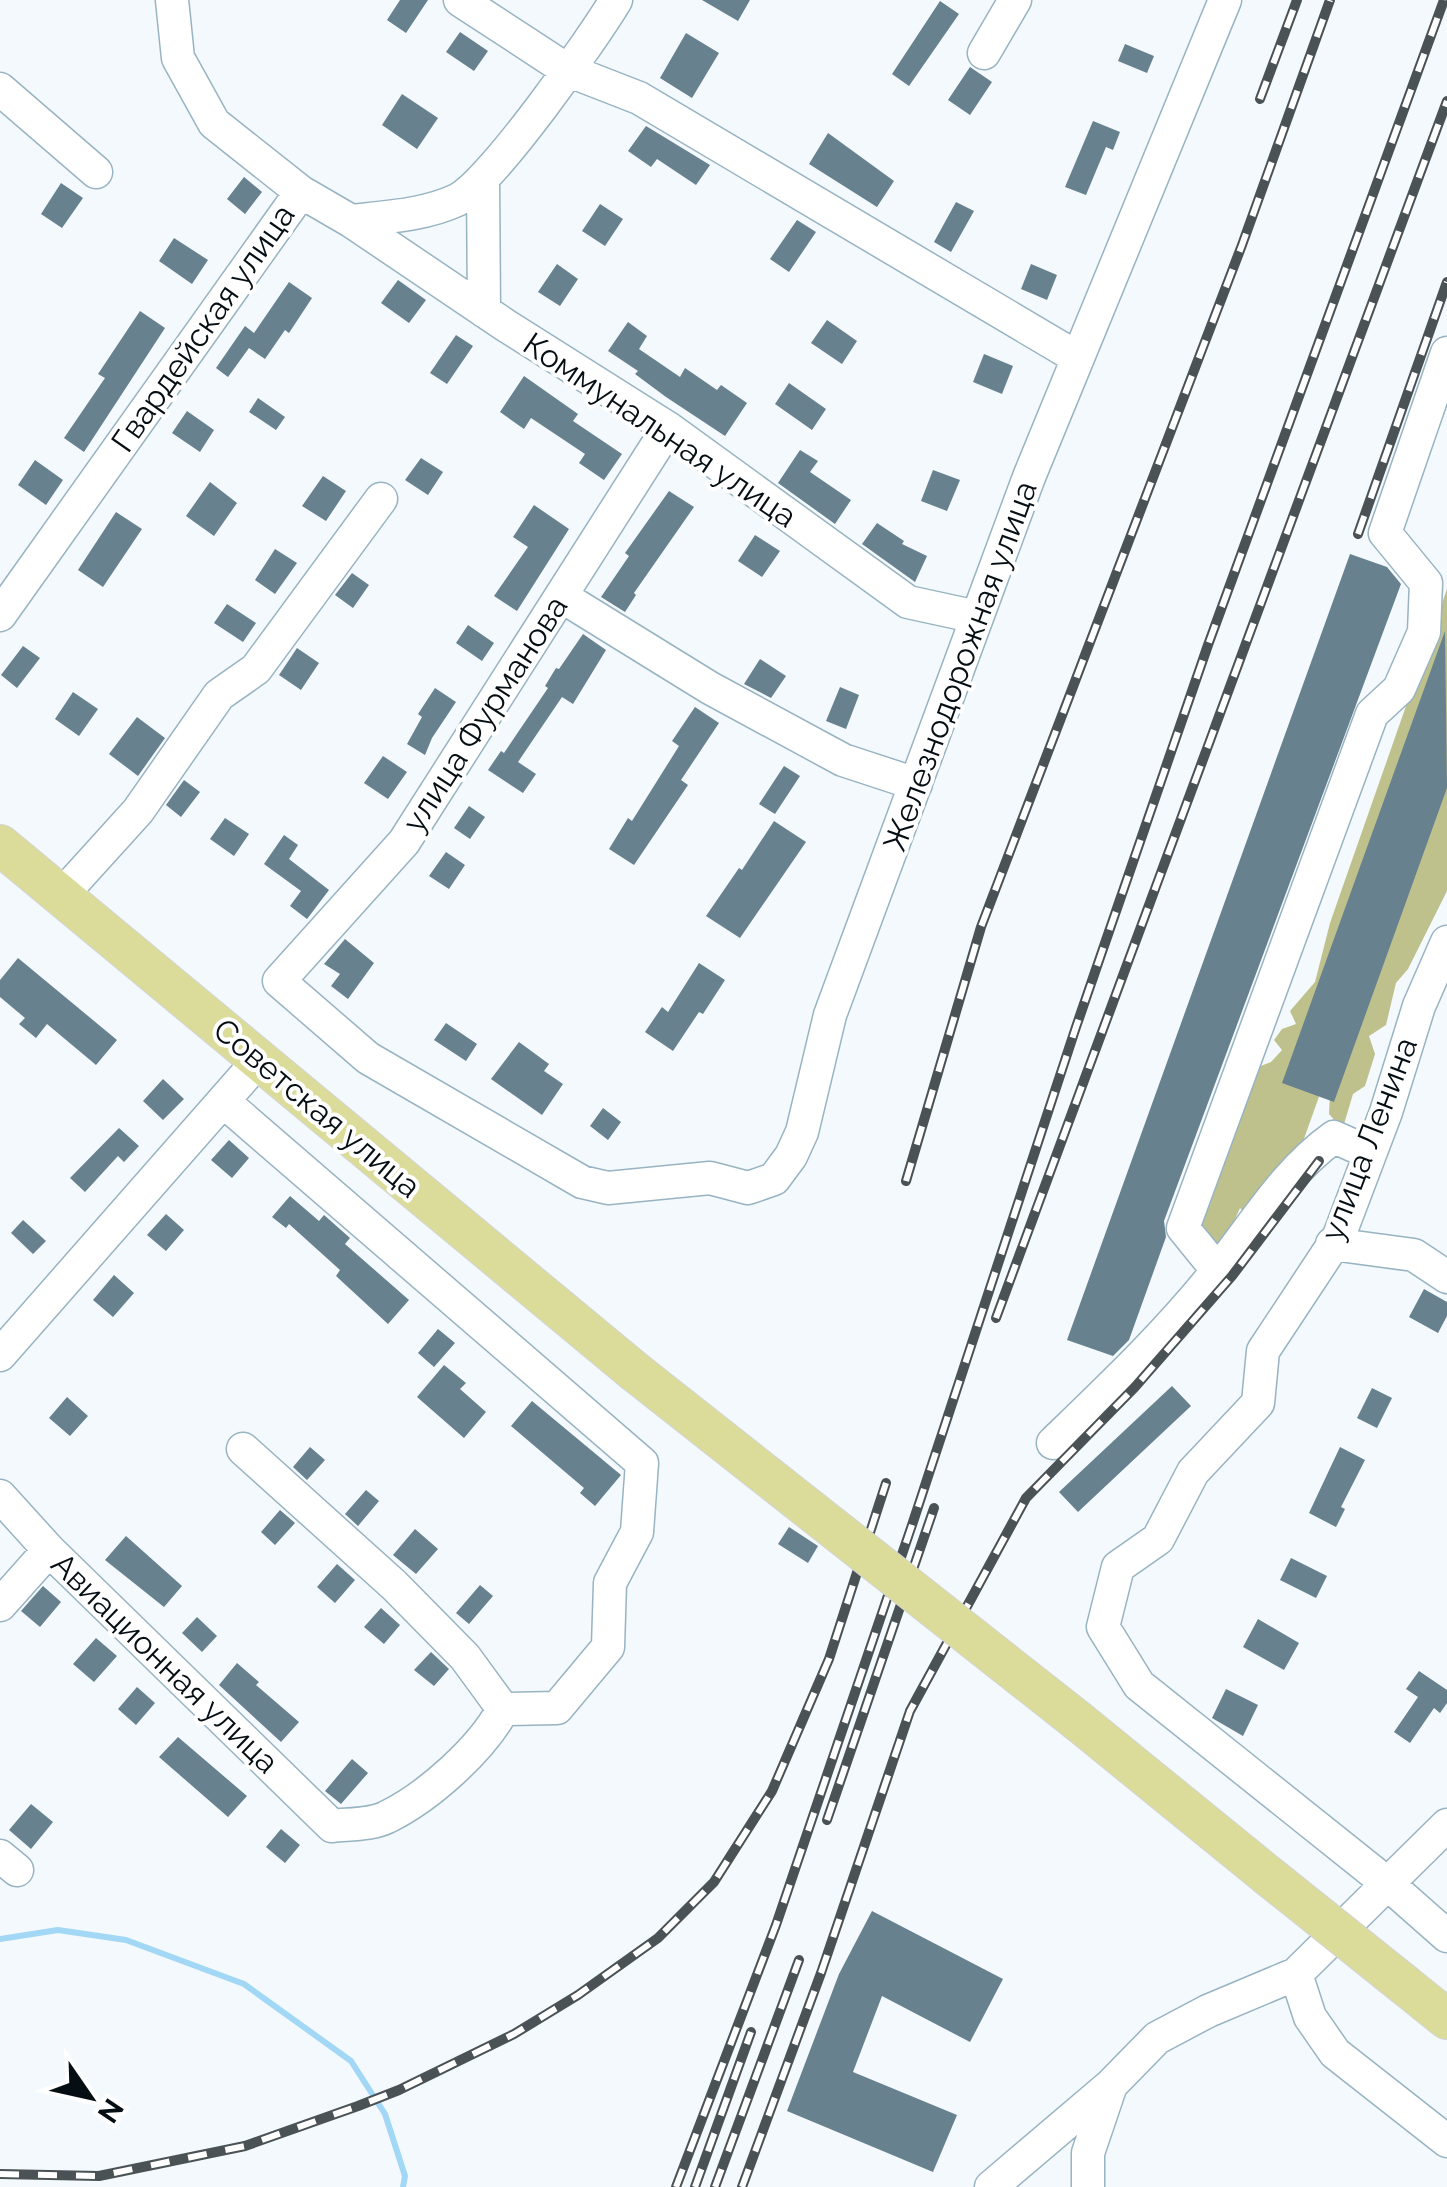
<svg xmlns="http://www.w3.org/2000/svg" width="1447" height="2187" font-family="Raleway,sans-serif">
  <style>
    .forest { fill: #bfc18d }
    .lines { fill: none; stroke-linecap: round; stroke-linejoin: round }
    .stream { stroke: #a2d8f5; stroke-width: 6 }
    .building { fill: #67818f }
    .minor-casing { stroke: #98b3c2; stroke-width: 35 }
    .major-casing { stroke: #d2d4d5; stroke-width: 42 }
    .minor { stroke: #fff; stroke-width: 32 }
    .major { stroke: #dcdc9a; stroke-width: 40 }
    .rail-casing { stroke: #4a5256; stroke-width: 10 }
    .rail { stroke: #fff; stroke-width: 6; stroke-dasharray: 19; stroke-linecap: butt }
    .major-bridge-casing { stroke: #d2d4d5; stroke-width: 42; stroke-linecap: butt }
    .major-bridge { stroke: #dcdc9a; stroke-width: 40 }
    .labels { text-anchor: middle; stroke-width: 8; stroke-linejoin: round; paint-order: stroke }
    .street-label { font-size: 32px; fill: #050e13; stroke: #fff }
  </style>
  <rect width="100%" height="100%" fill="#f3f9fc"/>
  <path class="forest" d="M1447,589V891L1408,969L1396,983L1386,1025L1369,1036L1375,1054L1365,1086L1353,1094L1344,1124L1337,1123L1329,1114L1330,1094L1321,1091L1300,1150L1249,1218L1240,1208L1227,1237L1206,1248L1182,1223L1248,1071L1271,1062L1282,1050L1274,1040L1282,1029L1296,1024L1290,1011L1315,982L1330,923Z"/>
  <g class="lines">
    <path class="stream" d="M0,1939L58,1930L126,1940L244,1984L351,2061L385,2114L405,2176L403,2187"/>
  </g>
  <path class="building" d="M400,0H428L406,33L387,20Z
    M702,0H750L738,21Z
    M940,1L959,14L909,86L892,74Z
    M460,32L488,51L474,71L446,52Z
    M686,33L719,53L692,98L660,78Z
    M1125,44L1154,56L1147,73L1118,61Z
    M970,67L992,82L970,115L948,100Z
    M402,94L438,118L417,149L382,125Z
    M1093,121L1120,132L1113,150L1106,147L1086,195L1065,187Z
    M646,126L710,165L696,185L657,159L651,167L628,151Z
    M828,133L894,181L877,207L809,164Z
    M244,177L262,192L245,214L227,199Z
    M61,183L83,198L62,228L41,214Z
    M956,202L974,211L951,252L934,242Z
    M600,204L623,219L605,246L582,231Z
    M797,220L816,232L789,272L770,259Z
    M174,238L208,260L192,284L159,261Z
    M557,264L578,279L560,306L538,292Z
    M1031,264L1057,275L1047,300L1021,289Z
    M398,280L426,300L409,323L381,303Z
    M289,282L312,298L289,333L285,330L265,359L249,348L228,377L216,368L245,326L254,333Z
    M140,311L165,328L84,452L64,438L105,378L98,374Z
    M827,320L857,341L842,364L811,343Z
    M628,322L647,336L639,349L680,377L685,368L717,390L721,385L747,403L725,436L666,397L635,374L638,371L608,351Z
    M456,335L473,346L447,384L430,373Z
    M984,354L1013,366L1002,394L973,382Z
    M524,376L578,414L573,421L622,454L604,480L579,463L585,454L531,418L524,429L500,412Z
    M789,383L826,409L812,430L775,404Z
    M258,398L285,417L276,430L249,412Z
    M187,411L214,430L200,452L172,433Z
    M800,450L818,461L810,472L851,500L835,524L778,483Z
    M421,458L443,472L428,495L405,480Z
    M35,460L63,480L46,505L18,485Z
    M933,470L960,480L947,511L921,501Z
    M323,476L346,491L326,521L302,506Z
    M210,482L237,503L214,536L186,516Z
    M669,491L694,507L634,593L636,595L625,612L601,597L629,556L625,553Z
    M534,505L569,529L517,611L494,596L528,547L513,537Z
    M116,512L142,529L103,587L78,570Z
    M877,523L904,541L902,544L927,556L915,582L862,544Z
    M755,535L780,551L762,577L738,561Z
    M275,549L297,563L275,594L255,580Z
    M1350,554L1387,567L1401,584L1164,1221L1166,1237L1129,1340L1113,1356L1067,1340Z
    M352,573L369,585L353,608L335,595Z
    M227,604L256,623L243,642L214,623Z
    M468,625L494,643L482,661L456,643Z
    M1445,631L1447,788L1334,1102L1282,1083Z
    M583,634L606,650L573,704L562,697L518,762L536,774L523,793L488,770L501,751L504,753L548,688L545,686L556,668L559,669Z
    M23,646L40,658L17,688L1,675Z
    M297,648L319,663L301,690L279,675Z
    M760,659L786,676L771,698L744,684Z
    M840,687L859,695L846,729L826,721Z
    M435,688L456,702L432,738L425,755L407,744L422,717L418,714Z
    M73,692L98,709L79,736L55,719Z
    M695,707L719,723L681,780L688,785L634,865L609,849L628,818L632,821L679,746L672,741Z
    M137,717L165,738L138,776L109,754Z
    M383,756L407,772L388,799L364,783Z
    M784,766L800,776L775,814L759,804Z
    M184,780L200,792L181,817L166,805Z
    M469,806L485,817L470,839L454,828Z
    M225,818L249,834L234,856L210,839Z
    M774,821L806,842L740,938L706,916L739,868L742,870Z
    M284,835L298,845L289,859L329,890L307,919L290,906L301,891L264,864Z
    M446,852L465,865L449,889L429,876Z
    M345,939L374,963L348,999L331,986L340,974L324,964Z
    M18,958L117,1040L96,1065L47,1024L36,1038L19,1024L25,1018L0,997V980Z
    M699,963L725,980L703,1014L699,1012L673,1051L645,1032L662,1007L668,1012Z
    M446,1023L477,1044L466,1061L434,1040Z
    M519,1042L549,1064L544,1071L563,1084L542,1115L491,1079Z
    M163,1079L184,1099L163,1120L143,1101Z
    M603,1108L621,1122L608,1140L590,1126Z
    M119,1128L139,1146L124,1162L118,1156L85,1192L70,1178Z
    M229,1140L249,1158L232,1178L211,1160Z
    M290,1196L319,1221L324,1215L350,1238L345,1244L409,1300L388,1324L336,1276L340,1270L289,1224L286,1228L272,1217Z
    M166,1214L184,1230L166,1251L147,1235Z
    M23,1220L46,1241L33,1254L11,1233Z
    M114,1275L134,1293L113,1317L93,1300Z
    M1424,1289L1447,1302V1316L1438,1333L1409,1317Z
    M438,1329L455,1343L434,1367L418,1353Z
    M444,1365L466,1383L460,1389L486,1412L464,1438L417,1397Z
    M1172,1386L1191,1406L1078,1512L1059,1492Z
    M1372,1388L1392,1398L1377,1428L1357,1418Z
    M67,1397L88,1416L70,1436L49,1418Z
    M532,1401L621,1475L595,1506L580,1493L584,1488L511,1426Z
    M310,1447L325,1460L307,1480L293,1467Z
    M1340,1447L1365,1460L1341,1507L1345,1509L1336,1527L1309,1513Z
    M366,1490L379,1501L358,1526L345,1514Z
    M280,1510L295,1523L275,1545L261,1532Z
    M789,1527L818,1546L808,1563L778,1544Z
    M415,1529L438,1549L416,1574L393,1555Z
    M126,1536L182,1586L164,1607L105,1560Z
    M1291,1558L1327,1576L1316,1598L1280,1580Z
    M337,1564L355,1580L335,1603L317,1587Z
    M480,1585L493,1596L469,1624L456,1613Z
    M43,1586L61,1602L40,1627L21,1611Z
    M381,1608L400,1625L384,1644L364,1627Z
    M197,1617L217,1636L202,1652L182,1633Z
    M1258,1619L1299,1643L1284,1670L1243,1647Z
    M96,1638L117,1656L94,1682L73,1664Z
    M431,1652L449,1669L434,1686L414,1670Z
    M237,1663L259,1682L256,1685L299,1722L281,1742L219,1685Z
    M1419,1671L1447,1690V1703L1440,1713L1434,1708L1410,1743L1394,1732L1418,1697L1406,1689Z
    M137,1687L155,1703L136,1725L118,1709Z
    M1226,1689L1258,1705L1243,1736L1212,1718Z
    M178,1737L247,1796L228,1817L159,1757Z
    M352,1759L368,1773L341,1804L325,1791Z
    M31,1804L53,1822L31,1849L9,1830Z
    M281,1829L300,1845L285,1863L266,1847Z
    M872,1911L1003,1979L970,2042L882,1996L853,2072L957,2115L933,2172L787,2111L839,1974Z"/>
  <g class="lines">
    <g class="minor-casing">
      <path id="minor" d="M172,0L178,58L214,123L301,192
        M460,0L567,70L639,98L1078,358
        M984,53L1015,0
        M0,89L96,172
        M483,178L484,311
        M351,221C387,217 425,215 457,200C491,184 594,37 616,0
        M668,428L404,842L279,981L368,1058L582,1182L608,1188L710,1178L748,1188L774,1179L791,1156L802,1132L830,1015L1029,477L1225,0
        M561,596L710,688L843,760L916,784
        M0,615L301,192L351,221L505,325L668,428L908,602L977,617
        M61,896L138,811L219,695L256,669L381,499
        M1447,942L1419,1006L1386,1112L1339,1236L1263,1351L1258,1403L1193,1472L1158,1539L1118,1567L1103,1627L1139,1685L1388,1884L1447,1936
        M223,1101L642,1463L637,1532L610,1583L608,1647L557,1708L503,1709
        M1332,1244L1414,1255L1447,1277
        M1218,1271L1183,1228L1372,714L1399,689L1424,632L1426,583L1385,533L1447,353
        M0,1355L259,1060
        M1053,1443C1111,1387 1168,1333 1218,1270C1255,1224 1285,1172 1334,1137L1370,1153
        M0,1496L49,1550L332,1826C349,1824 372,1825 387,1817C428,1797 482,1749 503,1709L465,1657L394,1585L243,1449
        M0,1605L49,1550
        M0,1856L17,1870
        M1296,1974L1310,2017L1335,2053L1447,2141
        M991,2187L1111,2085
        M1088,2187V2153L1111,2085L1157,2038L1208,2011L1296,1974L1447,1825"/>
    </g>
    <g class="major-casing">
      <path id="major" d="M0,845L634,1371
        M1078,1721L1266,1874
        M1406,1986L1447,2019"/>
    </g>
    <use href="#minor" class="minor"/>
    <use href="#major" class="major"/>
    <g class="rail-casing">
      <path id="rail" d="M1260,99L1297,0
        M1358,534L1447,282
        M906,1181L981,927L1242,245L1330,0
        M996,1318L1447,101
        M827,1820L934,1508
        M0,2174L99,2176L245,2146L358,2106L399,2090L514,2034L578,1995L658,1938L714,1882L772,1791L829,1659L886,1483
        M676,2187L776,1925L912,1525L1076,1027L1208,645L1444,0
        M695,2187L751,2032
        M715,2187L799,1960
        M742,2187L821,1973L910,1711L1026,1498L1135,1387L1232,1276L1319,1161"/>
    </g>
    <use href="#rail" class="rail"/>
    <g class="major-bridge-casing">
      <path id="major-bridge" d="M634,1371L1078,1721
        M1266,1874L1406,1986"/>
    </g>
    <use href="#major-bridge" class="major-bridge"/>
  </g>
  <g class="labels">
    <g class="street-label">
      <text transform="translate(203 328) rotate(-55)" y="11">Гвардейская улица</text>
      <text transform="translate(660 430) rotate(34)" y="11">Коммунальная улица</text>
      <text transform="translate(960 666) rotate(-70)" y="11">Железнодорожная улица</text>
      <text transform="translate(485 714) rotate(-57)" y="11">улица Фурманова</text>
      <text transform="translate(317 1108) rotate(40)" y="11">Советская улица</text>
      <text transform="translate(1369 1139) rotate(-69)" y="11">улица Ленина</text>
      <text transform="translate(165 1663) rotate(44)" y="11">Авиационная улица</text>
    </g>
  </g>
  <g transform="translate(90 2097) rotate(124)" stroke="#ffffff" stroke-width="8" paint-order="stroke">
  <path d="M0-8L18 38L0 25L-18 38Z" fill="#050e13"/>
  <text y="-15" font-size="28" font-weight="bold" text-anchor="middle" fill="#050e13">N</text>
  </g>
</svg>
